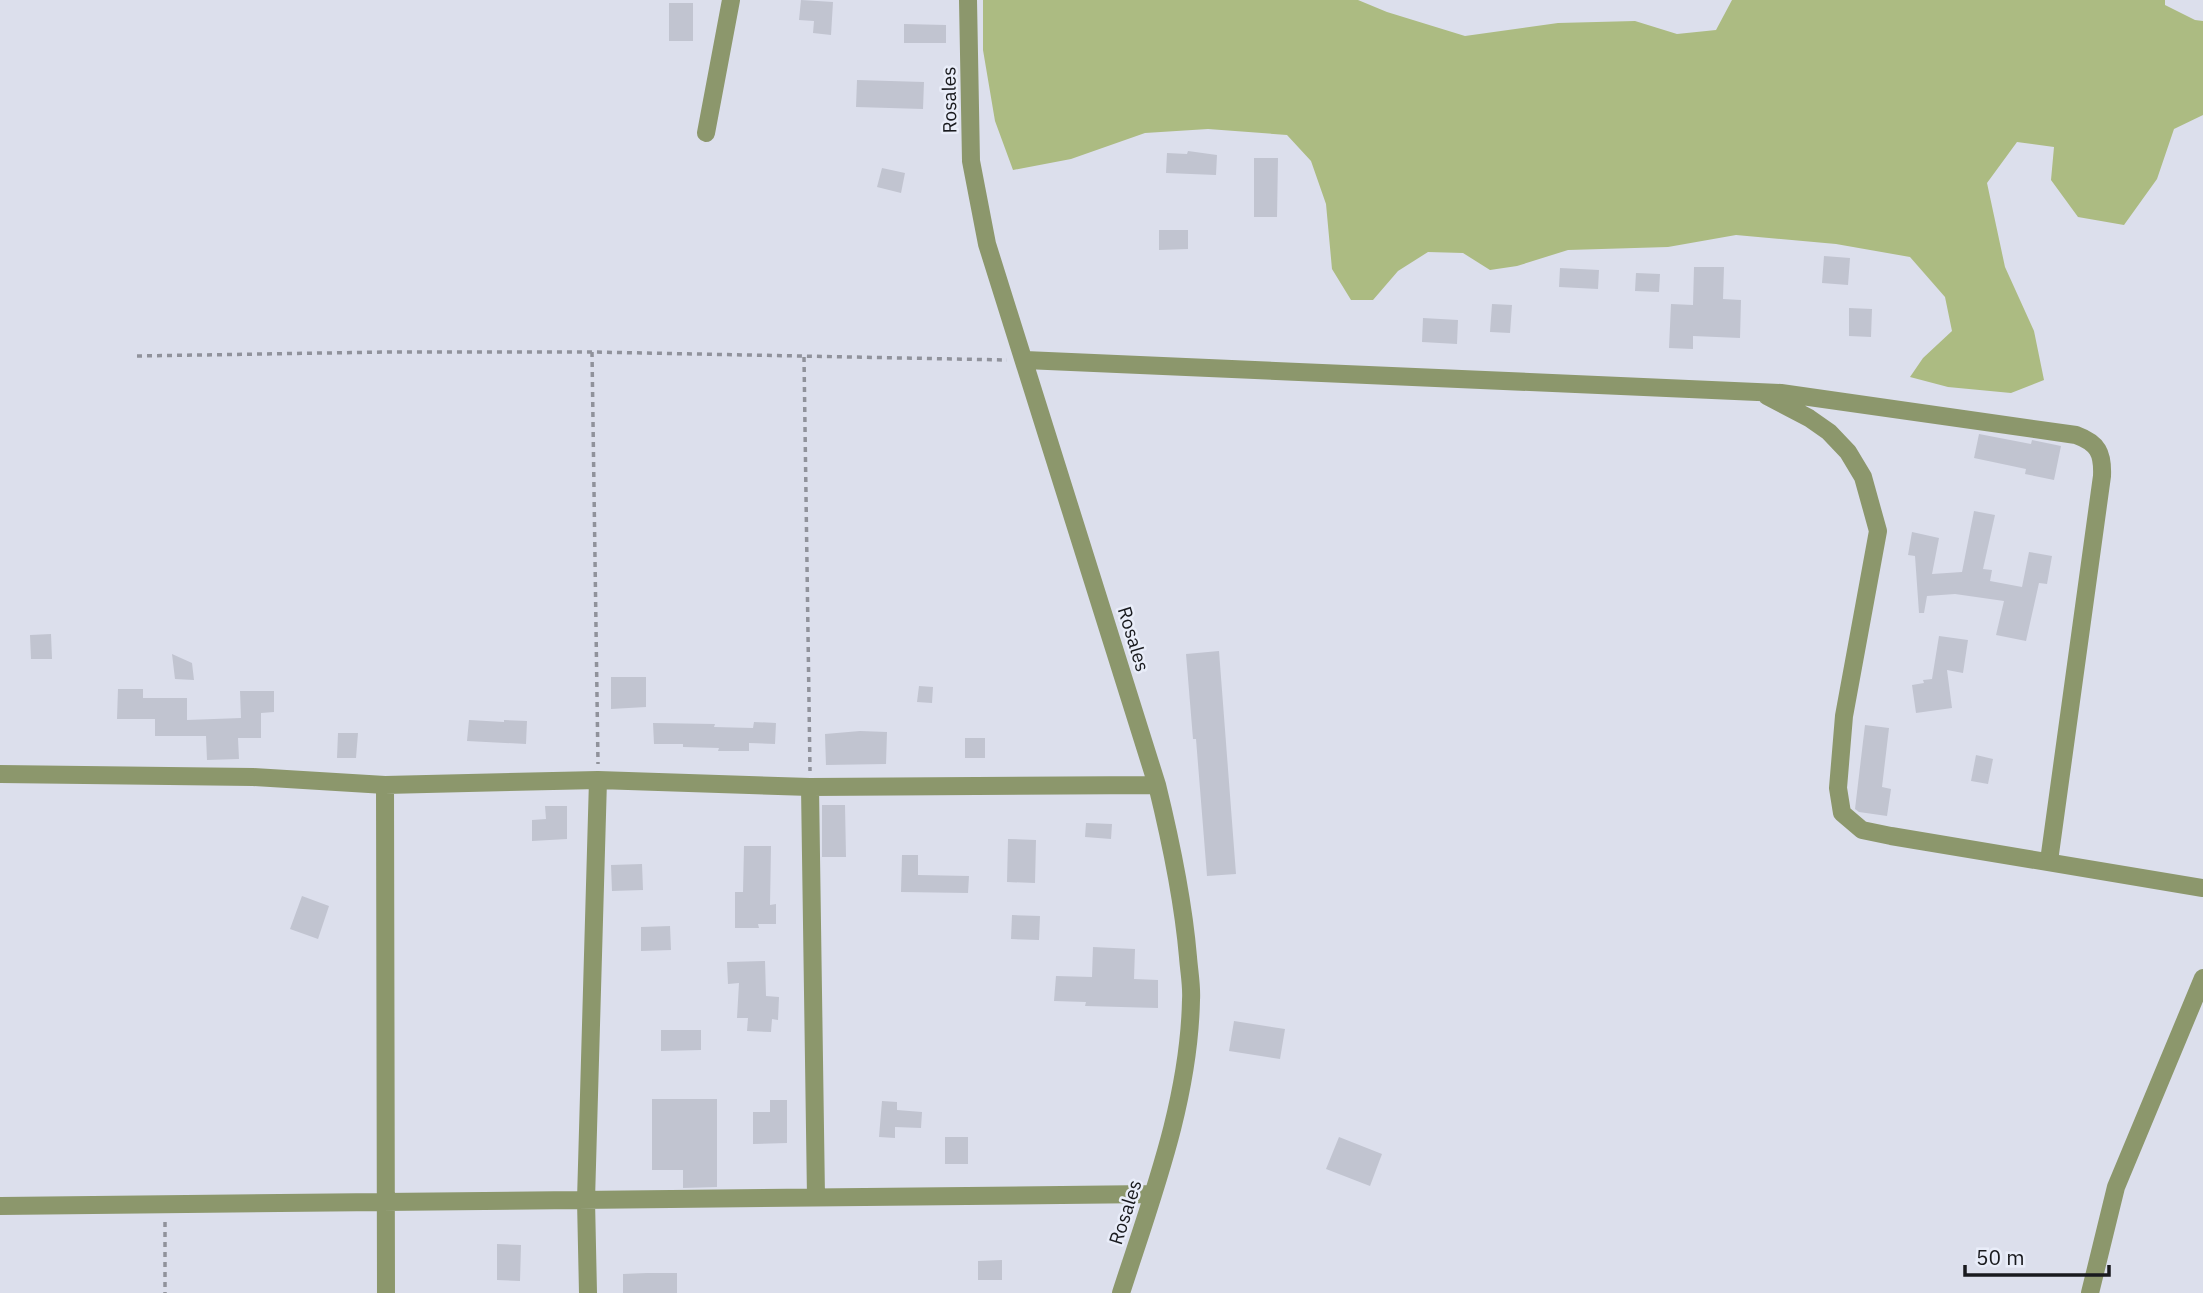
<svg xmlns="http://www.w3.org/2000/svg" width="2203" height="1293" font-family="'IBM Plex Sans',sans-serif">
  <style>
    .forest { fill: #acbb82 }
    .building { fill: #c1c4d0 }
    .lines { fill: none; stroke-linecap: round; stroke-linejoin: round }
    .path { stroke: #90929b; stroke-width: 3.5; stroke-dasharray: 5 5; stroke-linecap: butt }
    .street { stroke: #8c976c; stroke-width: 18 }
    .labels { text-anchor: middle; stroke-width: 5; stroke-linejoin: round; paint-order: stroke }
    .street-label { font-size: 19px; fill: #191a1e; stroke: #e9edf9 }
  </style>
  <rect width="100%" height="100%" fill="#dcdfec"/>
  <path class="forest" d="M983,0H1358L1387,12L1465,36L1558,23L1635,21L1677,34L1716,30L1732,0H2165V5L2195,20L2203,21V115L2174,129L2157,179L2124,225L2078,217L2051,180L2054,147L2017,142L1987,183L2005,267L2034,331L2044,380L2011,393L1948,387L1910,377L1923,358L1952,331L1945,297L1910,257L1836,244L1736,235L1668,247L1568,250L1517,266L1490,270L1463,253L1428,252L1398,271L1373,300H1351L1332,269L1326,204L1311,161L1287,135L1208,129L1145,133L1071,159L1013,170L995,121L983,50Z"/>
  <path class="building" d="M801,0L833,2L831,35L813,33L814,21L799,20Z
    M669,3H693V41H669Z
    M904,24L946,25V43H904Z
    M857,80L924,82L923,109L856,107Z
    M1188,151L1217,155L1216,175L1166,173L1167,153L1187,154Z
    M1254,158H1278L1277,217H1254Z
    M882,168L905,173L901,193L877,187Z
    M1159,230H1188V249L1159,250Z
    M1824,256L1850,258L1848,285L1822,283Z
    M1694,267H1724L1723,299L1741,300L1740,338L1693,336V349L1669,348L1671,304L1693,305Z
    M1560,268L1599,270L1598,289L1559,287Z
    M1636,273L1660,274L1659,292L1635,291Z
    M1492,304L1512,305L1510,333L1490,332Z
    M1849,308L1872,309L1871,337L1849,336Z
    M1423,318L1458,320L1457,344L1422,342Z
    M1979,434L2031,444L2032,440L2061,446L2054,480L2025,474L2026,469L1974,458Z
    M1974,511L1995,515L1983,569L1992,570L1990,581L2022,587L2029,552L2052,556L2047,584L2039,583L2026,641L1996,635L2004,601L1955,594L1927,596L1924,613H1919L1915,556L1908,555L1912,532L1939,538L1932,574L1962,572Z
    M51,634L52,659H31L30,635Z
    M1939,636L1968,640L1963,673L1947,670L1952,708L1916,713L1912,685L1924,683L1923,680L1932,679Z
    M1219,651L1236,874L1207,876L1196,739H1193L1186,654Z
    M172,654L192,663L194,680L175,679Z
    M611,677H646V707L611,709Z
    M919,686L933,687L932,703L917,702Z
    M118,689H143V698H187V720L241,718L240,691H274V712L261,713V738H238L239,759L207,760L206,736H155V719H117Z
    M469,720L504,722V720L527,721L526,744L467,741Z
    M754,722L776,723L775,744L749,743V751H718L719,748L683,747V744H654L653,723L715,724L714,727L753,728Z
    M1865,725L1889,728L1882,787L1891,789L1887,816L1859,812L1855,809Z
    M860,731L887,732L886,764L826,765L825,734Z
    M338,733H358L356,758H337Z
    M965,738H985V758H965Z
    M1976,755L1993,759L1988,784L1971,781Z
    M822,805H845L846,857H822Z
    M545,806H567V839L532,841V820L546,819Z
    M1086,823L1112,824L1111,839L1085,837Z
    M1008,839L1036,840L1035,883L1007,882Z
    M744,846H771L770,905L776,904V924H758L759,928H735V892H743Z
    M902,855H918V875L969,876L968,893L901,892Z
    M642,864L643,890L612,891L611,865Z
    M302,896L329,906L318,939L290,929Z
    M1012,915L1040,916L1039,940L1011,939Z
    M670,926L671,950L641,951V927Z
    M1093,947L1135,949L1134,979L1158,980V1008L1085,1006L1086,1002L1054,1001L1056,976L1092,977Z
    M765,961L766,996L779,997L778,1020L772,1019L771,1032L747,1031L748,1018H737L739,983L728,984L727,962Z
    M1234,1021L1285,1029L1280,1059L1229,1051Z
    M661,1030H701V1050L661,1051Z
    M652,1099H717V1187L683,1188V1170H652Z
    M770,1100H787V1143L753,1144V1112H770Z
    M882,1101L897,1102V1110L922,1112L921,1128L895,1127V1138L879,1137Z
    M945,1137H968V1164H945Z
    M1339,1137L1382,1154L1370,1186L1326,1169Z
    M497,1244L521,1245L520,1281L497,1280Z
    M1002,1260V1280H978V1261Z
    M647,1273H677V1293H623V1274Z"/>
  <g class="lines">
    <path class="path" d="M592,352L598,764
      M137,356L387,352H592L1007,360
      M804,357L810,771
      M165,1222V1293"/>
    <path class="street" d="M968,0L971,161L987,244L1157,785C1171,842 1183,899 1188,957C1189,971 1192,986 1191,1000C1189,1101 1152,1197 1121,1293
      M706,133L731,0
      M1025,360L1781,393L2076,435C2098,443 2103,453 2102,476L2049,861
      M1767,396L1809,418L1829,432L1848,452L1863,477L1878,531L1844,716L1838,788L1842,813L1862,830L1891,836L2203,888
      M0,774L253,777L385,785L598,780L810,787L1157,785
      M385,785L386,1293
      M810,787L816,1197
      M0,1206L1153,1194
      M588,1293L586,1200L598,780
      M2090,1293L2116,1187L2203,978"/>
  </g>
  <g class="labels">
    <g class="street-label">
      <text transform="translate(949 100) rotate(-91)" y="7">Rosales</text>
      <text transform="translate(1134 639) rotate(73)" y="7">Rosales</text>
      <text transform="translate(1125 1212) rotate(-72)" y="7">Rosales</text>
    </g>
  </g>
  <path d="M1965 1265v10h144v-10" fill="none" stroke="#191a1e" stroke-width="3.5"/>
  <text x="1976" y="1265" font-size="21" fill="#191a1e" stroke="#e9edf9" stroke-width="5" paint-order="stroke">50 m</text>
</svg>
